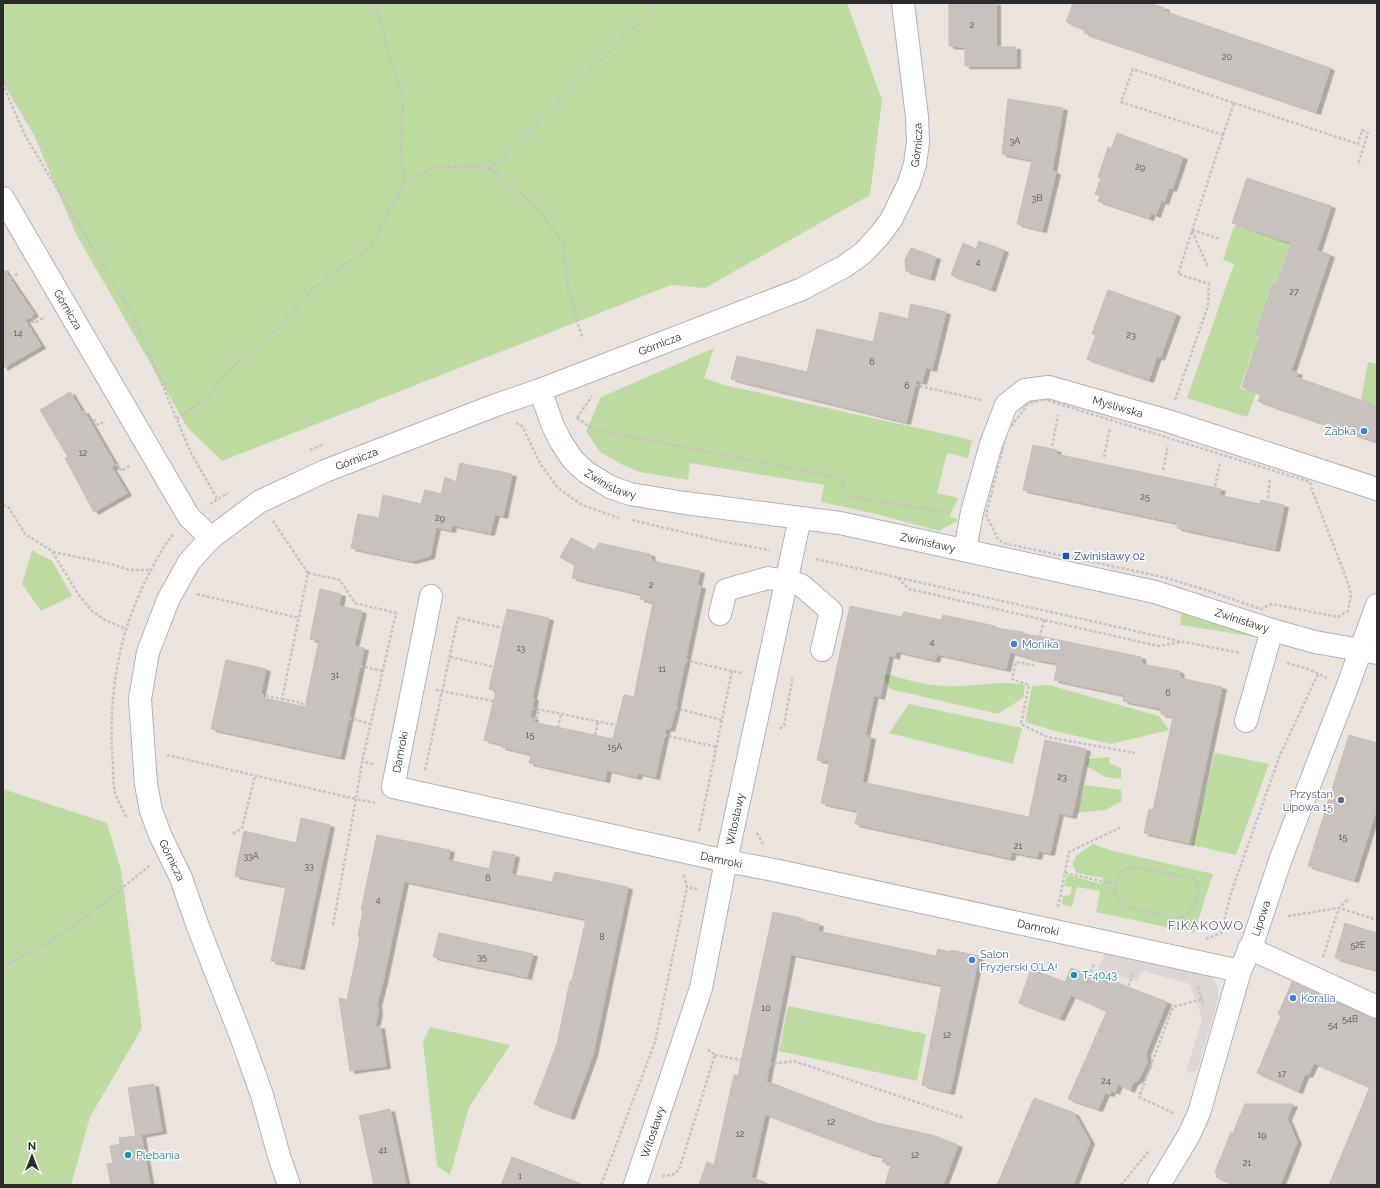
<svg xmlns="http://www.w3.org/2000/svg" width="1380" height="1188" font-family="Raleway,sans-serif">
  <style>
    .green { fill: #bedca1 }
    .plaza { fill: #dcd7d5 }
    .building { fill: #c7c2bd; stroke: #c6bfb8; filter: url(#shadow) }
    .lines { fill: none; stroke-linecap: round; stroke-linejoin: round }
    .minor-casing { stroke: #afb3ba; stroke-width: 24 }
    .path { stroke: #c4c4c4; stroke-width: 2.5; stroke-dasharray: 3 2; stroke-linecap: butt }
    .minor { stroke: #fff; stroke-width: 22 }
    .shop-dot { fill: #3f7fe0; stroke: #fff; stroke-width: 1.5 }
    .transit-dot { fill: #1a4fb4; stroke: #fff; stroke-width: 1.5 }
    .service-dot { fill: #5c6f8a; stroke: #fff; stroke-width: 1.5 }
    .culture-dot { fill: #0f9aa8; stroke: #fff; stroke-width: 1.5 }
    .labels { text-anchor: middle; stroke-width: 3; stroke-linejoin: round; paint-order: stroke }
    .number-label { font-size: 9px; fill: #525150 }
    .street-label { font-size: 11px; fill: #2b2b2b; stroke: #fff }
    .shop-label { font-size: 11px; fill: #366cbe; stroke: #fff; text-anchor: start }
    .transit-label { font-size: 11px; fill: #164399; stroke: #fff; text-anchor: start }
    .service-label { font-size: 11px; fill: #4e5e75; stroke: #fff; text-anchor: end }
    .culture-label { font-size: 11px; fill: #0d838f; stroke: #fff; text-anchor: start }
    .quarter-label { font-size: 13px; letter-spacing: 1px; fill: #505d77; stroke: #fff }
  </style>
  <defs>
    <filter id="shadow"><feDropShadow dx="4.5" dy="2.5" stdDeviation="0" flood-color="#0004"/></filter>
  </defs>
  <rect width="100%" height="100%" fill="#ebe4de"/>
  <path class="green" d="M3,3H847L882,100L870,195L705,288L671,285L222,461L187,427L76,234L34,135L3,83Z
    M1234,226L1290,243L1277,283L1273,282L1266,300L1270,302L1265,318L1261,317L1255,335L1258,337L1240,388L1256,394L1247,417L1187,398L1234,264L1223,260Z
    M714,348L704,378L724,385L972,440L968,458L947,453L937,493L958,498L950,516L959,520L939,531L876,514L821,502L824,485L690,463L688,480L640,472L623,465L600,452L586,431L601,397Z
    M1368,362L1377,364V406L1361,400Z
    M32,550L52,561L72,596L41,611L22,584Z
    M1183,605L1251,628L1256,637L1180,625Z
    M880,672C900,678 923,685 944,686C971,688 998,679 1025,685L1023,698L998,714L890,689Z
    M1049,685L1159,716L1169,730L1111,744L1055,731L1025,722L1032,686Z
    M909,704L1022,728L1013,764L889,733Z
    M1215,753L1269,764L1236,855L1192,845Z
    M1110,757L1109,763L1121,768V779L1105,777L1086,766L1088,759Z
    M1085,785L1121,790L1122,801L1105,810L1077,813Z
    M3,789L107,823L121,870L142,1028L90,1117L71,1185H3Z
    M1093,844L1109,850L1213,874L1194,933L1096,912L1100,891L1077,887L1072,907L1062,904L1063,896L1070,895L1072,887L1064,886L1067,875L1102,884L1103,878L1077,873L1073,867V862L1077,855Z
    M788,1006L926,1034L917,1081L779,1051Z
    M430,1027L510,1045L469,1107L450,1175L437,1166L423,1042Z"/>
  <path class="plaza" d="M1105,953L1207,975L1214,979L1218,988V999L1197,1071L1186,1073L1202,1018L1190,984L1142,971L1137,981L1098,970Z"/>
  <path class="building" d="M949,3H996V47H1016V66H965V47L949,46Z
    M1073,3H1149L1165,8L1164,11L1330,68L1316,112L1084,33L1085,29L1066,22Z
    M1008,99L1063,108L1052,171L1056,172L1042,230L1017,224L1032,160L1002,154Z
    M1117,133L1183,157L1172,189L1169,188L1164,202L1161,201L1156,215L1151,213L1149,218L1098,201L1100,196L1095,194L1101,178L1098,177L1108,147L1111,149Z
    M1247,178L1331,206L1317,250L1330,255L1291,371L1298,373L1296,377L1377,406V442L1258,401L1261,394L1242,387L1259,336L1255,335L1273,283L1277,284L1291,243L1232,223Z
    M979,241L1004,250L991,289L951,275L963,243L976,249Z
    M911,248L936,257L930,278L906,271L905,260Z
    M3,268L34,314L25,320L41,346L3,368Z
    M1108,290L1176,314L1160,358L1157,356L1149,380L1087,359L1096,335L1092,334Z
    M911,304L946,312L932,369L926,367L922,382L916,380L906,422L731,379L737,356L807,372L817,329L873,342L880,312L908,319Z
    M70,392L82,412L84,411L115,465L112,468L127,493L94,512L65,458L68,457L40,410Z
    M1033,445L1057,450L1056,454L1221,489L1219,495L1260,504L1261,500L1284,505L1275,549L1177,528L1178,523L1023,490Z
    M460,463L512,474L503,516L495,514L490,533L452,525L451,530L436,527L430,556L412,561L351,548L358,514L379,518L383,495L421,504L425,490L441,494L445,477L456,482Z
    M571,538L594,550L599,543L650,554L652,561L700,571L697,585L701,586L673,719L670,729L666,728L655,777L638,773L637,777L607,770L605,780L529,763L531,754L501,747L502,744L484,740L496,691L489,689L507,609L549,618L532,698H534L530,717L534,718L533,722L613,739L624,695L634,697L653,602L640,599L641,594L572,578L575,565L560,557Z
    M320,589L341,594L339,606L362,611L354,646L364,648L340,757L211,729L226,660L266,669L260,697L305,707L319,641L310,639Z
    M850,606L902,617L904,612L941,620L943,615L995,626V628L1023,632V634L1049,638L1141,657L1142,664L1179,671L1180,678L1222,687L1189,843L1144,833L1149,809L1153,810L1173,717L1161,714L1162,709L1123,701L1124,695L1054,680L1058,663L1038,660L1010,652L1006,669L937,654L935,660L896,651L895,657L889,655L880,697L874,695L865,735L871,737L862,782L1029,817L1045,740L1086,749L1072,816L1059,813L1050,853L1039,851L1037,857L1012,852L1010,858L855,824L858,811L821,803L830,762L817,760Z
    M1349,735L1377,743V807L1354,880L1308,866Z
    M301,818L330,825L300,967L271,961L286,886L235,876L244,831L296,843Z
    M377,835L450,850L448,860L489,869L493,851L515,855L511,874L552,882L555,872L628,887L593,1054L570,1117L534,1104L557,1044L570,981H572L586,919L404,881L383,981L377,1004L378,1012L375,1027L380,1026L386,1066L350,1071L339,998L347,1000L360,937L358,936L363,911L361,910Z
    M773,912L801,918L800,920L819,924L818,931L936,956L938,949L950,952L951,950L979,956L950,1092L922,1085L942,985L791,954L766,1082L774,1084L877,1123L932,1135L958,1145L943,1185H885L891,1164L882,1162L883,1156L868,1153L765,1114L751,1177L764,1182L763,1185H699L707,1162L714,1165L734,1075L738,1076Z
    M1345,923L1377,933V970L1335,958Z
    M439,933L533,954L527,977L433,957Z
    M1071,968L1101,980L1102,977L1167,1002L1146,1053L1147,1063L1139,1079L1133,1083L1130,1090L1118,1084L1115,1092L1111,1090L1110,1094L1105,1093L1098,1109L1068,1099L1107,1011L1071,995L1060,1018L1019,1003L1031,969L1065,982Z
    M1292,982L1372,1018L1377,1019V1185H1329L1370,1087L1314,1063L1308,1075L1305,1074L1298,1091L1257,1073L1281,1016L1278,1014Z
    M154,1084L162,1131L139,1135H141L150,1185H111L107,1164L113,1163L110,1146L120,1144L119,1138L136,1136L128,1088Z
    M1034,1098L1074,1113L1090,1142L1073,1185H997Z
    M1245,1104H1293L1287,1118L1297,1142L1280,1185H1236L1216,1177L1217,1173L1215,1172L1231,1132L1233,1133Z
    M390,1109L406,1185H374L359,1116Z
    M512,1157L579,1183V1185H501Z"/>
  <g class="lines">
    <g class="minor-casing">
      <g id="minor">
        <path id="s1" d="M3,198L189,517L211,538"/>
        <path id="s2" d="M540,390L553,426L561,442L573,460L586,472L599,480L610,487L630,494L685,503L840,523L1155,592L1272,630L1315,642L1377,653"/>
        <path id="s3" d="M965,550L972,512L991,444L1006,405L1025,390L1049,387L1168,421L1377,489"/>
        <path id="s4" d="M431,596L393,787L726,861L774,870L1240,971"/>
        <path d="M720,614L726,590L768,578L787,581L801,585L831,611L822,650"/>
        <path d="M1246,721L1272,630"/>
        <path d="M1249,948L1377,1007"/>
        <path id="s5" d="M289,1185L279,1156L262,1095L242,1039L197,924L181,878L161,837L151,811L146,784L140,699L148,652L168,600L189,562L211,538L259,502L325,471L496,405L540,390L802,289L845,266L863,253L879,236L891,220L909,183L915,164L918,142L917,117L903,3"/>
        <path id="s6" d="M635,1185L701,988L726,861L800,518"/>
        <path id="s7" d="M1159,1185L1189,1135L1199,1113L1240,971L1254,939L1281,858L1347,688L1377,605"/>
      </g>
    </g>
    <path class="path" d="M374,3L382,25L389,55L403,99L401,147L404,183
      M3,73L5,90L26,137L133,315L191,453L218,500
      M1234,103L1358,144L1362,130L1368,133L1358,165
      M490,169L654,8
      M1192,230L1220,239
      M1192,231L1208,267
      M5,272L9,279L19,273
      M30,316L34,323L45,317
      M915,385L982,400
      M1043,399L1310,482L1312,490L1347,580L1351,594L1348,611L1338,617L1272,604L1261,609L1203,589L1163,577L1003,543L998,539L986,515L1007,432L1028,404Z
      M1175,400L1208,306L1209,284L1178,274L1223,135L1121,102L1133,69L1234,103L1223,135
      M577,418L593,429L841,478L846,496L943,512L947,510
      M577,418L592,396
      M94,419L98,425L105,421
      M177,419L206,398L231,368L261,345L313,289L371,246L404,183L433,168L475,166L490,169L534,204L563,243L568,290L582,337
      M516,423L522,426L541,465L558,488L582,505L619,518
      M1052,446L1058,415
      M310,450L324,444
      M1104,457L1110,428
      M117,464L121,471L131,465
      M1163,470L1168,445
      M1215,486L1220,463
      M1268,498L1270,479
      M210,504L228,493
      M3,505L9,508L25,534L52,551L78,594L92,611L105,620L126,629
      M632,520L720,541L770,550
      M53,552L111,564L129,570H151
      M816,559L1184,642L1241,653
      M308,573L340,580L355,603L396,613L362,762
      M898,578L909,589L1158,646L1181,642
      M197,594L299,618
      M1044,620L1033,665L1016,662L1012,679L1029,685L1021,724L1047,737L1135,753
      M450,657L494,667
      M685,660L732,671
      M1287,663L1308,669L1327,678
      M360,666L383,671
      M436,690L493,701
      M261,695L282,699L308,573L273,521
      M282,699L302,703V706
      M532,708L625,727
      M675,708L722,720
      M349,718L371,724
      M558,728L561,714
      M534,729L539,710
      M780,729L784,725L792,681V676
      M595,735L598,722
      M664,735L717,747
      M615,747L619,726
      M167,755L356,799L362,762L374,764
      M425,770L458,618L503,628
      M126,817C123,809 117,800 115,792C113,783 113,773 113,764C107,697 119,629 151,570C158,557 164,544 174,534
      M699,831L732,671L743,673
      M757,833L763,844
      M233,834L242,828L255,776
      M1133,867L1193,878L1197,882C1200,897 1194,915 1177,918L1124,906C1108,894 1113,871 1133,867Z
      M1065,873L1114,884
      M684,875L687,887L697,889
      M1058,907L1069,852L1121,827
      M1288,916L1339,908L1377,920
      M333,925L356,799L375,803
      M1206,939L1221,933L1231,893L1280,755L1318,674
      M1323,957L1339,908L1349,898
      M3,966L51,941L103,904L149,866
      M1128,986L1134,972
      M1198,987L1204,1007
      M1058,1008L1066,992L1080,997L1094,964
      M715,1055L764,1065L794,1061L964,1118
      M1173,1113L1139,1097L1173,1007L1203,999
      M662,1176L672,1175L679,1170L715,1055L706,1048
      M601,1185L655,1042L687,887
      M1121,1185L1143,1158L1150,1150"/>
    <use href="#minor" class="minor"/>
  </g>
  <g class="shop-dot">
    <circle cx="1364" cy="431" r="4"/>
    <circle cx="1014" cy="644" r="4"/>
    <circle cx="972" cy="960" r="4"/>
    <circle cx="1293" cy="998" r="4"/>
  </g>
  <rect class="transit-dot" x="1062" y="552" width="8" height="8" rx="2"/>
  <circle class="service-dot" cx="1341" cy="800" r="4"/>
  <g class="culture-dot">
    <circle cx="1074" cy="975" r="4"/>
    <circle cx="128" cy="1155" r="4"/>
  </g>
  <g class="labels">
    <g class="number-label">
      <text x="972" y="28">2</text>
      <text x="1227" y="60">20</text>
      <text x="1015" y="144">3A</text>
      <text x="1140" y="170">29</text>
      <text x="1037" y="201">3B</text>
      <text x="978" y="265">4</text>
      <text x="1294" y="295">27</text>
      <text x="18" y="336">14</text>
      <text x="1131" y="338">23</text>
      <text x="872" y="365">6</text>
      <text x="907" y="389">6</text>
      <text x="83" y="456">12</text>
      <text x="1145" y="500">25</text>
      <text x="440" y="521">29</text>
      <text x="651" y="588">2</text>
      <text x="932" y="645">4</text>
      <text x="521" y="651">13</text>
      <text x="662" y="672">11</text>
      <text x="335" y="678">31</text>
      <text x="1168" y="696">6</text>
      <text x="530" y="738">15</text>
      <text x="615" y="750">15A</text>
      <text x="1062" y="780">23</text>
      <text x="1343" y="840">15</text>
      <text x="1018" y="849">21</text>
      <text x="251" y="859">33A</text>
      <text x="309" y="869">33</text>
      <text x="488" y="881">6</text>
      <text x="378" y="903">4</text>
      <text x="602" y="940">8</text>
      <text x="1358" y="948">52E</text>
      <text x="482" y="960">35</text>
      <text x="766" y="1011">10</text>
      <text x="1350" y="1022">54B</text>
      <text x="1333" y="1028">54</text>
      <text x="947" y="1038">12</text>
      <text x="1282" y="1077">17</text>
      <text x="1106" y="1084">24</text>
      <text x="831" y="1125">12</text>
      <text x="740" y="1137">12</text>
      <text x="1262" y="1138">19</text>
      <text x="383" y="1153">41</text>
      <text x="915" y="1158">12</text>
      <text x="1247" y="1166">21</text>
      <text x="520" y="1179">1</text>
    </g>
    <g class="street-label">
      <text dy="4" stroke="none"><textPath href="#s5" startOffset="1529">Górnicza</textPath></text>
      <text dy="4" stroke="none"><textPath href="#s1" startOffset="129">Górnicza</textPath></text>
      <text dy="4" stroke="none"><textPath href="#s5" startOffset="1182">Górnicza</textPath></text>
      <text dy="4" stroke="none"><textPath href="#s3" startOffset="271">Myśliwska</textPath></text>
      <text dy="4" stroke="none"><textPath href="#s5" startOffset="858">Górnicza</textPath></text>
      <text dy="4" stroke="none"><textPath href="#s2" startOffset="123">Zwinisławy</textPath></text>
      <text dy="4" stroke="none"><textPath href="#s2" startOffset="447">Zwinisławy</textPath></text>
      <text dy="4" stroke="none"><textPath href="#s2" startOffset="771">Zwinisławy</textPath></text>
      <text transform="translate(400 752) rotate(-79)" y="4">Damroki</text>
      <text dy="4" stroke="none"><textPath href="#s6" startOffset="380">Witosławy</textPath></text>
      <text transform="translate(172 860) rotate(64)" y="4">Górnicza</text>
      <text dy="4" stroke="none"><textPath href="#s4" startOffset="531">Damroki</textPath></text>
      <text dy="4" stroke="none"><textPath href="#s7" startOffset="287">Lipowa</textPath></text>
      <text dy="4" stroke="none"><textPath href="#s4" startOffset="855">Damroki</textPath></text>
      <text dy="4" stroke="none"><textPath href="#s6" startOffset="56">Witosławy</textPath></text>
    </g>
    <g class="shop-label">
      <text x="1356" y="435" text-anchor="end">Żabka</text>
      <text x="1022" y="648">Monika</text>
      <text x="980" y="958">Salon<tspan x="980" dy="13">Fryzjerski O'LA!</tspan></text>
      <text x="1301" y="1002">Koralia</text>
    </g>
    <g class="transit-label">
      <text x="1074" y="560">Zwinisławy 02</text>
    </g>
    <g class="service-label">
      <text x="1333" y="798">Przystań<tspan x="1333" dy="13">Lipowa 15</tspan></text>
    </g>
    <g class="culture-label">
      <text x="1082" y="979">T-4043</text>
      <text x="136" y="1159">Plebania</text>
    </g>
    <g class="quarter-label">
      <text x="1206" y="930">FIKAKOWO</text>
    </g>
  </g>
  <rect width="1380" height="1188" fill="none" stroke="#2b2b2b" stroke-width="8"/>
  <g transform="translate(32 1156)" stroke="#ffffff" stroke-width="3" paint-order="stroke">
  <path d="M0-3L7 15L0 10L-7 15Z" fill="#2b2b2b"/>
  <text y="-6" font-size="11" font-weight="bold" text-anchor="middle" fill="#2b2b2b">N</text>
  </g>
</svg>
